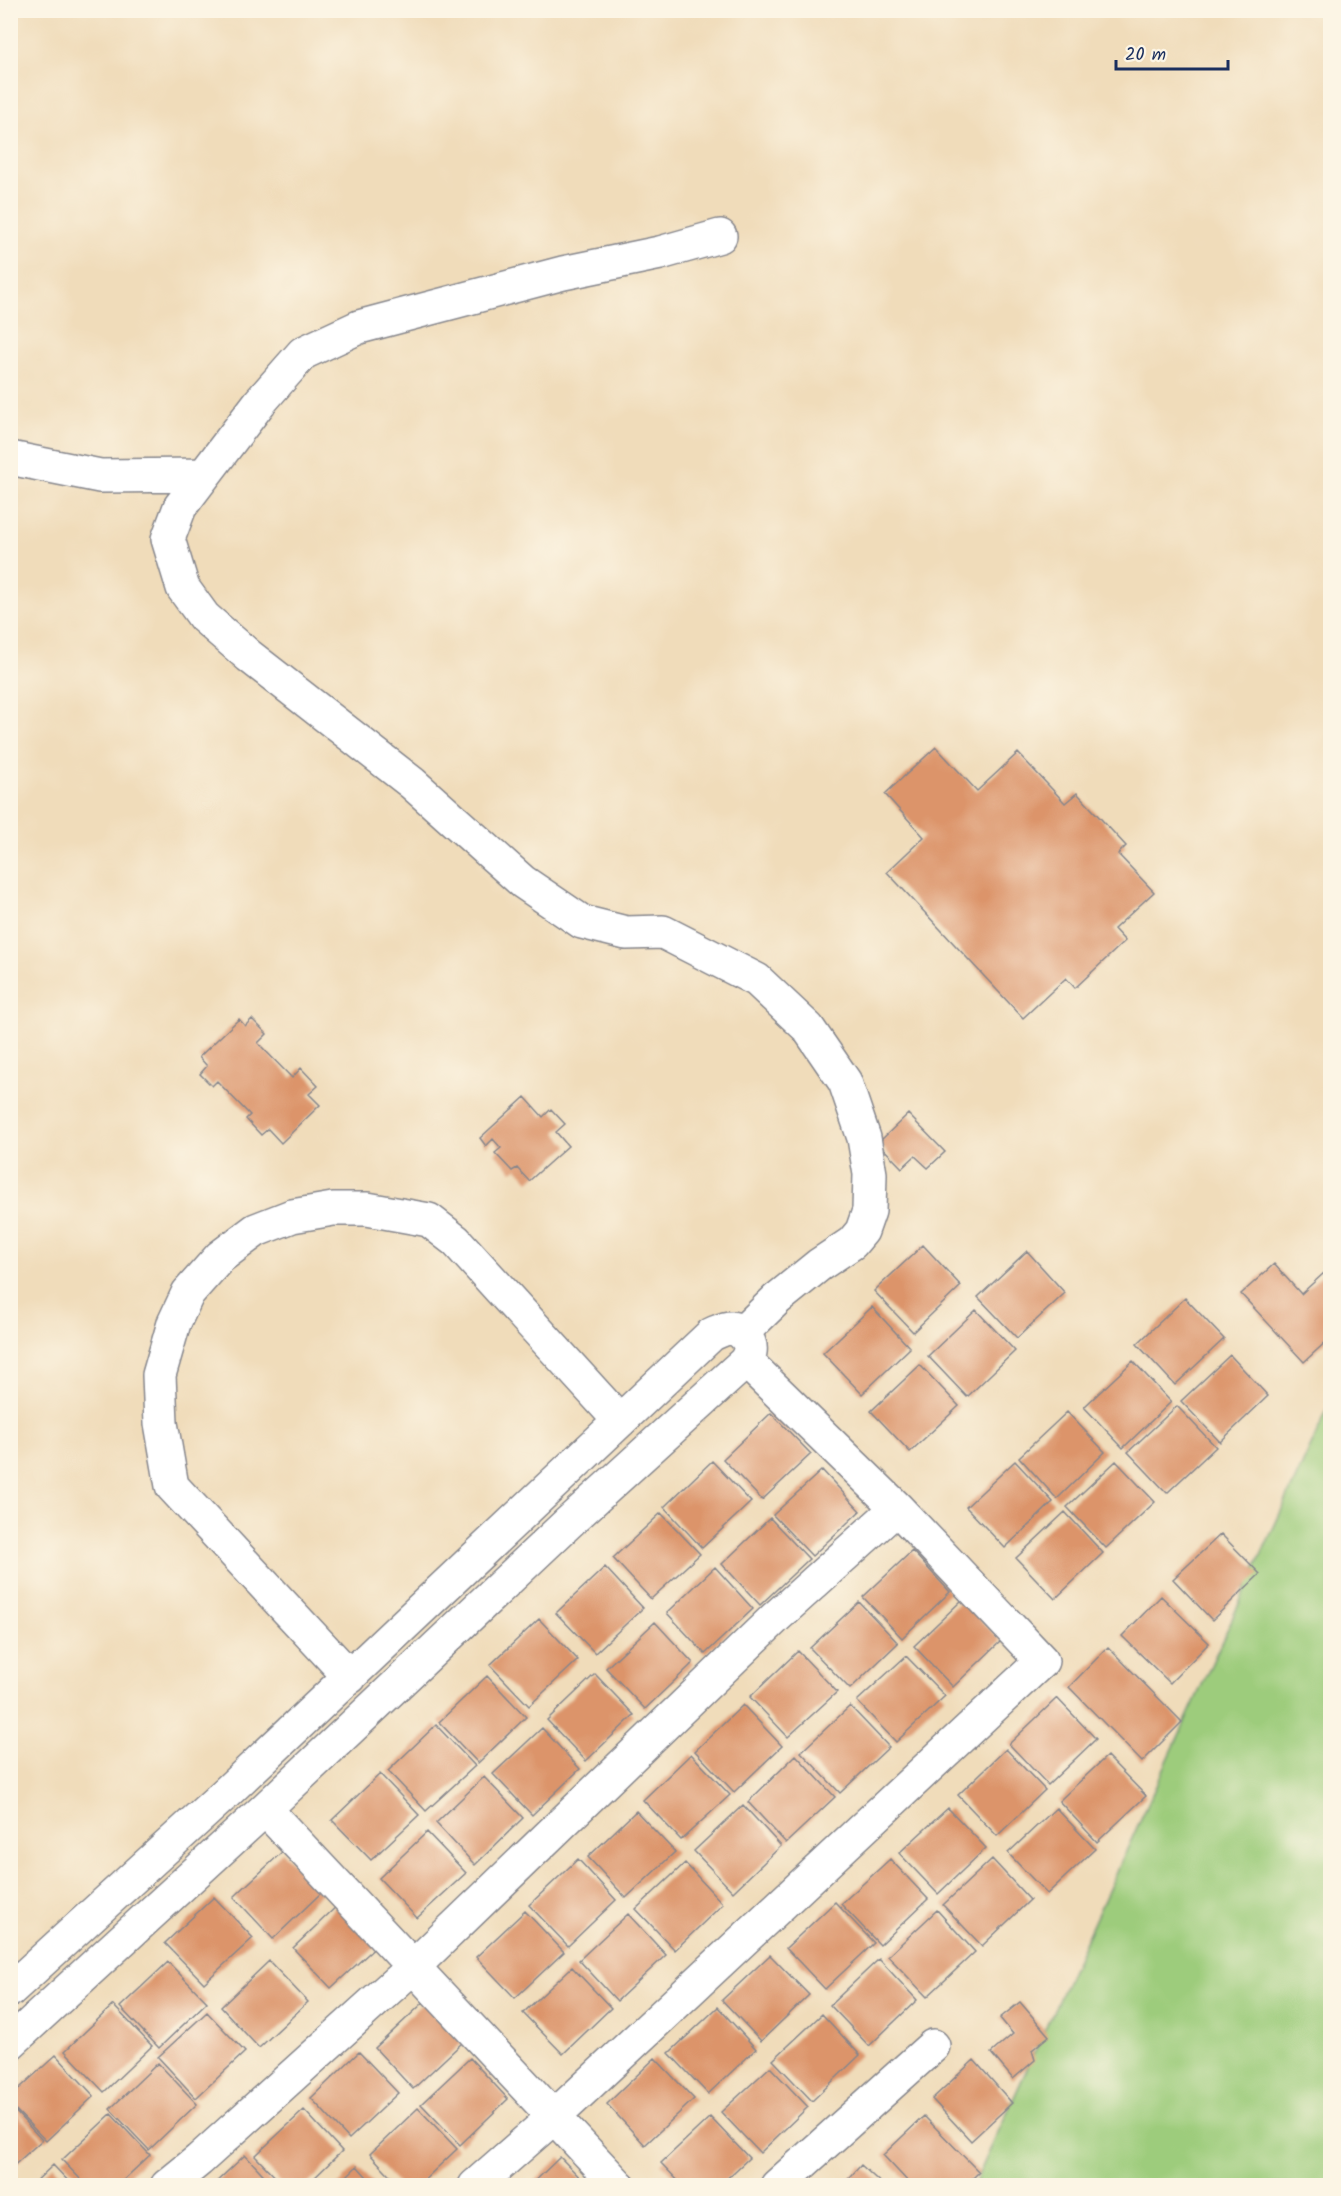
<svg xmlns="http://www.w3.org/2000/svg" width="1341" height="2196" font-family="Kalam,sans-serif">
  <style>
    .green { fill: #9dcc7b; stroke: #5c7e6c; stroke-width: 1.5 }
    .building { fill: #dc946a }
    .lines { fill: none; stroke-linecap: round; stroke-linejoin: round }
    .minor-casing { stroke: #86868c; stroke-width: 36 }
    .minor { stroke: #fff; stroke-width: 33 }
  </style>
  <rect width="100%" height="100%" fill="#fcf5e5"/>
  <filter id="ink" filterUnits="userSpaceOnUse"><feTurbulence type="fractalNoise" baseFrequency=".0167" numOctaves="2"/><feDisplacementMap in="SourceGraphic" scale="12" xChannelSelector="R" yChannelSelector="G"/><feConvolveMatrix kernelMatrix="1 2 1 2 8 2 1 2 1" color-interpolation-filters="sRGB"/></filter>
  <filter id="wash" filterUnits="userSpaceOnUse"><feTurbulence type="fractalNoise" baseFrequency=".008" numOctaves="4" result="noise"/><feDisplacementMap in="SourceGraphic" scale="24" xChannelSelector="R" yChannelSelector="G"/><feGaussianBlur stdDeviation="1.35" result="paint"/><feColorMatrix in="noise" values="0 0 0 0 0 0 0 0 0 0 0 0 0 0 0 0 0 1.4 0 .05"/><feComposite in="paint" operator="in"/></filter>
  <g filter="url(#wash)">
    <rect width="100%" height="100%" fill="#f0dcba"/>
    <path class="green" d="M1330,1404V2185H974Z"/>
    <g id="blocks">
      <path class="building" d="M936,747L977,791L1018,753L1065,803L1077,793L1126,846L1118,854L1154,892L1114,929L1125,941L1075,988L1066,978L1023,1018L887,872L924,837L885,794Z
        M239,1019L245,1026L252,1019L267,1034L258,1043L292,1078L301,1068L318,1086L309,1094L320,1105L281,1143L268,1129L261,1135L246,1119L250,1115L217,1081L212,1086L200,1074L207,1066L199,1057Z
        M525,1097L543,1117L551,1109L565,1124L556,1132L568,1146L529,1181L517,1168L512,1171L495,1153L501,1148L493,1139L486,1146L480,1138Z
        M908,1114L945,1152L928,1168L915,1156L902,1168L878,1143Z
        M923,1245L961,1286L913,1332L874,1291Z
        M1027,1251L1065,1293L1017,1338L978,1297Z
        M1274,1264L1301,1294L1324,1273L1330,1280V1338L1304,1362L1241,1294Z
        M1185,1298L1224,1339L1175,1385L1137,1344Z
        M872,1307L910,1348L862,1394L823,1353Z
        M976,1310L1015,1351L967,1397L928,1356Z
        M1230,1355L1268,1396L1220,1442L1181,1401Z
        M1133,1361L1171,1402L1123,1448L1084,1407Z
        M920,1365L959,1406L910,1452L871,1411Z
        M1177,1406L1216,1447L1167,1493L1128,1452Z
        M1067,1412L1105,1452L1057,1499L1019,1457Z
        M771,1413L811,1454L762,1500L723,1459Z
        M712,1461L751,1502L702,1548L664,1507Z
        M1015,1461L1053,1502L1005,1548L966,1507Z
        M1116,1461L1155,1502L1106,1548L1067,1507Z
        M822,1470L860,1511L812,1556L773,1515Z
        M1065,1512L1103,1553L1055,1599L1016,1558Z
        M661,1513L700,1554L651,1599L613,1558Z
        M770,1518L809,1559L760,1605L722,1564Z
        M1221,1534L1260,1574L1212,1620L1173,1579Z
        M912,1551L950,1592L902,1638L863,1597Z
        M605,1567L643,1608L595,1653L556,1613Z
        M715,1567L753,1609L705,1654L667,1613Z
        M1161,1596L1209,1643L1170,1683L1122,1636Z
        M962,1600L1001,1641L953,1687L914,1646Z
        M859,1602L898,1643L850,1689L810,1648Z
        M539,1619L578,1660L529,1706L490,1665Z
        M655,1622L693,1663L645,1709L606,1668Z
        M1108,1647L1182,1722L1142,1762L1069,1687Z
        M798,1651L837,1692L788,1737L750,1697Z
        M906,1656L945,1696L896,1742L857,1701Z
        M595,1674L634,1715L586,1761L547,1720Z
        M487,1676L526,1717L478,1763L439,1722Z
        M1057,1698L1096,1739L1048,1785L1009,1744Z
        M743,1705L782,1746L734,1792L695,1751Z
        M850,1706L889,1747L840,1793L801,1752Z
        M436,1725L475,1766L426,1811L388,1771Z
        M542,1728L580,1769L532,1815L493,1774Z
        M1006,1749L1045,1790L997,1836L958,1795Z
        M691,1754L730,1795L681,1840L643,1800Z
        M796,1755L835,1797L786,1843L748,1802Z
        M1107,1756L1146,1796L1097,1842L1059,1801Z
        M380,1774L419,1815L371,1860L332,1820Z
        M484,1777L523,1818L475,1865L436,1823Z
        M743,1805L781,1846L733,1892L694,1851Z
        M948,1808L986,1848L938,1894L899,1853Z
        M1056,1808L1095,1849L1047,1894L1008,1853Z
        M636,1811L675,1852L626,1898L588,1857Z
        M427,1832L466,1873L417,1918L379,1878Z
        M282,1852L321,1893L273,1939L234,1897Z
        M578,1859L616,1900L568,1946L529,1905Z
        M890,1859L928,1899L880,1945L841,1904Z
        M992,1859L1030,1900L982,1946L943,1905Z
        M685,1863L723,1904L675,1950L636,1909Z
        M214,1897L253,1938L204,1983L165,1943Z
        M341,1902L380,1943L331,1988L293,1948Z
        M835,1902L874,1943L825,1989L786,1948Z
        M937,1910L975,1952L927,1997L888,1956Z
        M525,1911L564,1952L515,1998L476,1957Z
        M628,1914L666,1955L617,2001L579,1960Z
        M770,1955L809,1995L761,2041L722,2000Z
        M879,1959L917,2000L869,2046L830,2005Z
        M269,1961L308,2002L259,2048L221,2007Z
        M168,1962L207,2002L159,2048L120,2007Z
        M572,1967L611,2008L563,2054L523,2013Z
        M424,2002L462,2043L413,2089L375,2048Z
        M1020,2002L1049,2036L1032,2050L1035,2060L1013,2079L991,2053L1013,2034L1000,2018Z
        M113,2005L152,2046L104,2092L65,2051Z
        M718,2007L756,2049L708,2094L669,2053Z
        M207,2012L245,2052L196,2098L158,2057Z
        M822,2014L860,2055L812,2101L773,2060Z
        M359,2052L398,2093L349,2139L311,2098Z
        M56,2055L94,2096L46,2141L10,2104V2097Z
        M470,2058L508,2099L460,2145L421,2104Z
        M655,2058L694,2099L645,2145L607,2104Z
        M974,2060L1012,2103L971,2141L932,2099Z
        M158,2063L197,2104L149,2150L110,2109Z
        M770,2067L808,2107L760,2153L721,2112Z
        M10,2106L42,2140L10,2169Z
        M418,2108L457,2149L418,2186H400L370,2154Z
        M304,2110L342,2151L306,2186H284L255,2156Z
        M111,2114L150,2155L117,2186H87L62,2160Z
        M924,2116L979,2172L965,2186H912L883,2155Z
        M710,2117L749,2158L719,2186H683L661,2163Z
        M245,2155L274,2186H212Z
        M560,2157L588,2186H530Z
        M53,2165L73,2186H31Z
        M861,2165L884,2186H842Z
        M357,2166L375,2186H337Z"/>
    </g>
  </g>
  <g filter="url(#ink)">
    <use href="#blocks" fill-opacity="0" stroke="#86868c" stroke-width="1.5"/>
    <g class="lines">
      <g class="minor-casing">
        <path id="minor" d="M720,236L660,253L563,273L359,327L303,353L260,402L180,507L168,539L183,588L204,617L249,656L412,783L523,882L582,922L626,933L663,932L757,980L808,1028L845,1082L864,1138L870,1174L869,1211L862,1231L852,1243L819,1265L777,1299L742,1333
          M10,458L100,476L204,475
          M350,1677L172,1486L161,1423L159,1375L174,1323L188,1293L220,1257L256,1230L292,1216L333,1209H367L429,1220L456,1241L620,1421
          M265,1809L619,2186
          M10,1990L227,1792L712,1334C718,1332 724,1328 731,1328C741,1329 752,1341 750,1352C749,1355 747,1358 746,1361L568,1523L265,1809L10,2043
          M167,2186L199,2160L414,1966L776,1617L897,1508
          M475,2186L555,2116L1042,1661L897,1508L746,1361
          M777,2186L933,2046"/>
      </g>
      <use href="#minor" class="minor"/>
    </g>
  </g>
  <rect width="1341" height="2196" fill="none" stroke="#fcf5e5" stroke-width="36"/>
  <path d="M1116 60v9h112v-9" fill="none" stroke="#1b2f5e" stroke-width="3"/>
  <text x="1125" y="60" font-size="18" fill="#1b2f5e" stroke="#fcf5e5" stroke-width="4.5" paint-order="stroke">20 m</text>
</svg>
